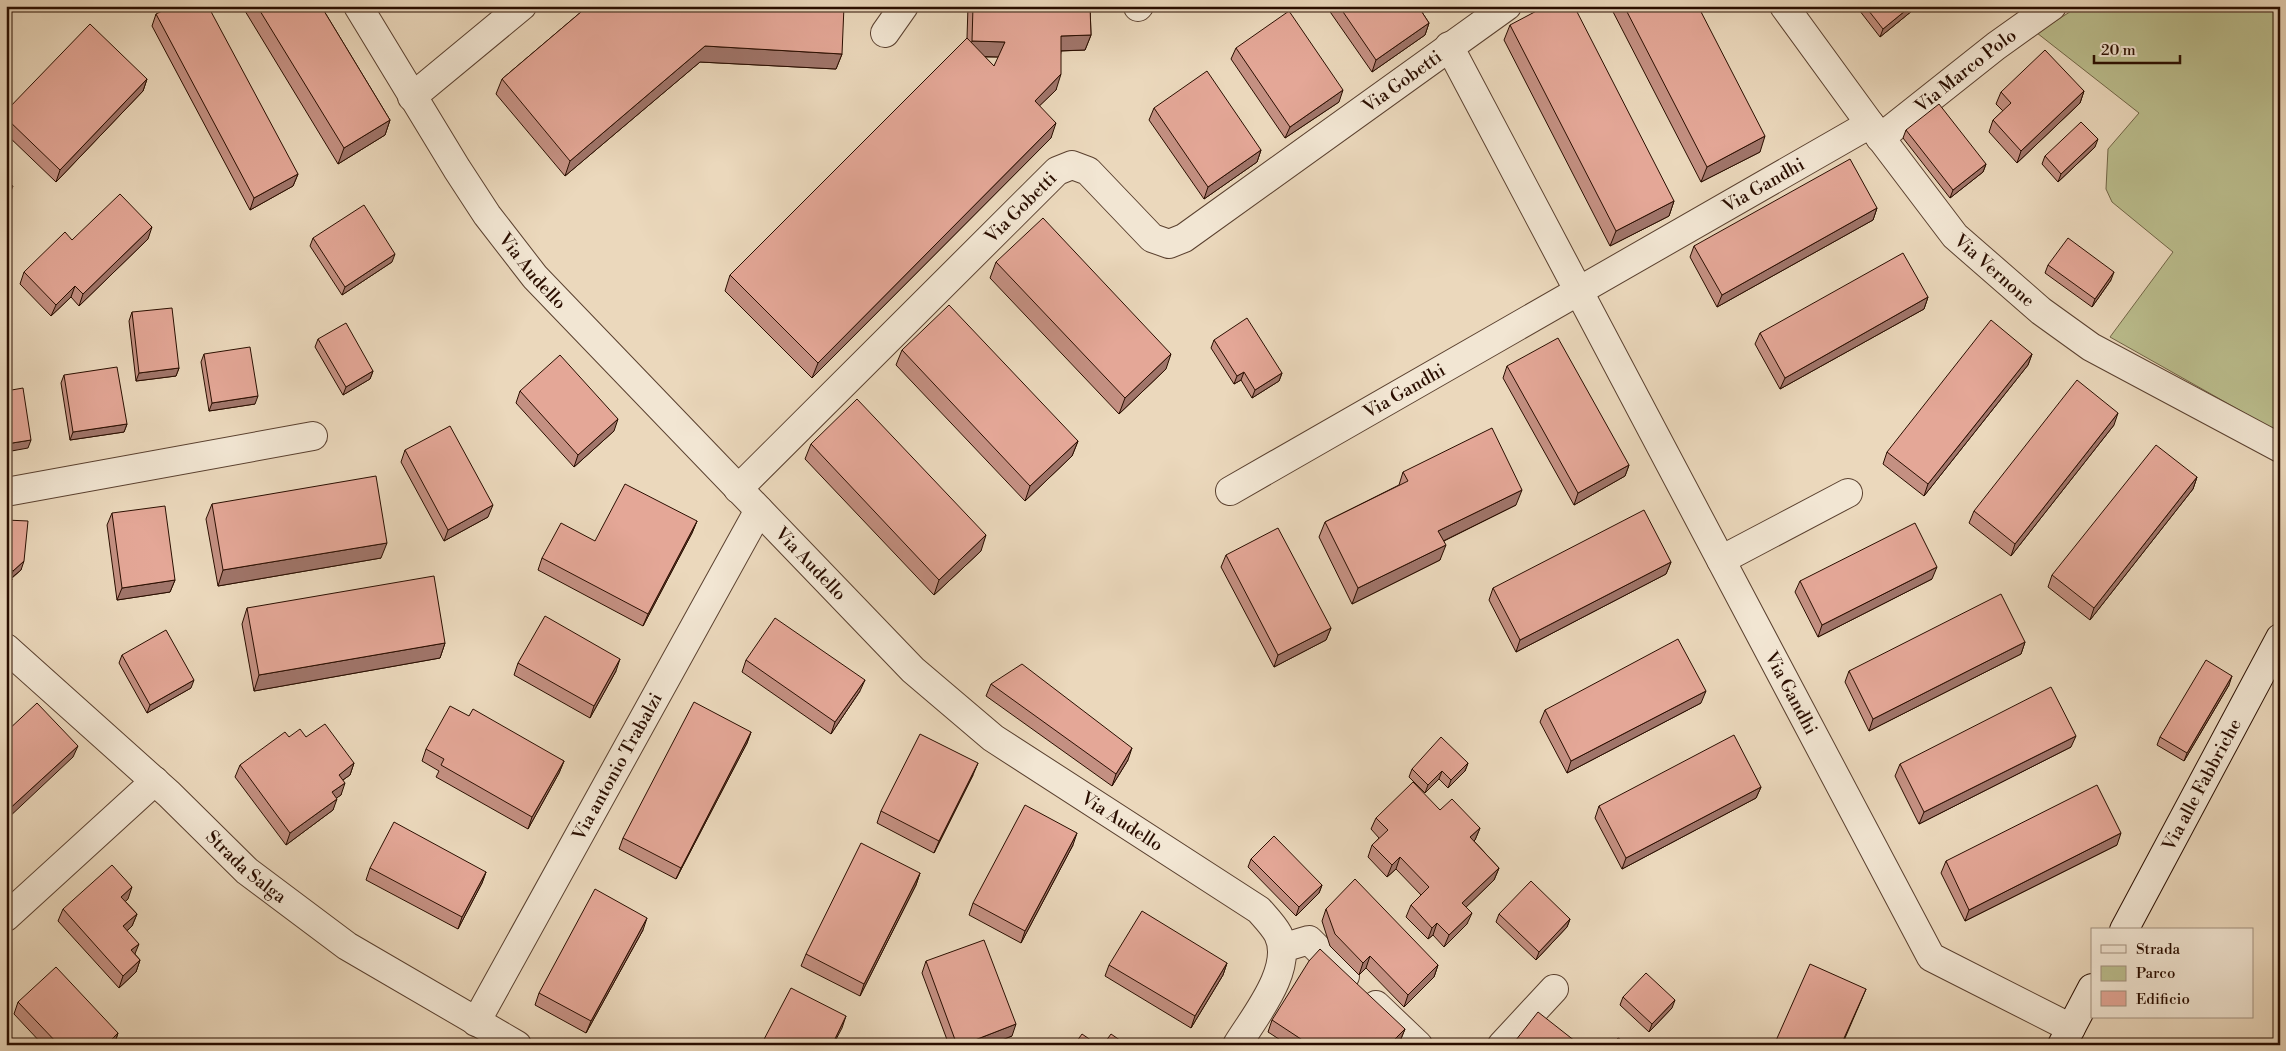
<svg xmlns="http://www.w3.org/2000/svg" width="2286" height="1051" font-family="'Libre Bodoni',serif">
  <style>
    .green { fill: #bbbe8e; stroke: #726647 }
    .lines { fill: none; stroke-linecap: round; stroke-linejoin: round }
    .street-casing { stroke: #5a402f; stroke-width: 30 }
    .secondary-casing { stroke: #2a0e00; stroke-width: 30 }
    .street { stroke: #f2e6d3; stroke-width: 28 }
    .secondary { stroke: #f2e6d3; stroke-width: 28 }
    .wall { fill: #c49082; stroke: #2a0e00; fill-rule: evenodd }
    .shaded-wall { fill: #a0756a; stroke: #2a0e00 }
    .building { fill: #e4a797; stroke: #2a0e00 }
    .labels { text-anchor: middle; stroke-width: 4.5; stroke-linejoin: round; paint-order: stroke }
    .street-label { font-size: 18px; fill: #2a0e00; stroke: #f2e6d3 }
  </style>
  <rect width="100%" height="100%" fill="#ebd8bc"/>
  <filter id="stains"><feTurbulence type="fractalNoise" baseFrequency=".004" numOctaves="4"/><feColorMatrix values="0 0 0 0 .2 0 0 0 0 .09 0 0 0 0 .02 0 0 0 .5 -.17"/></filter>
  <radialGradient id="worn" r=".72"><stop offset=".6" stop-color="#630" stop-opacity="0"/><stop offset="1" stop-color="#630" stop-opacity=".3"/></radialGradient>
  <path class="green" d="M2079,6H2280V433L2110,337L2173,252L2112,202L2106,189L2108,149L2139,113L2037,33Z"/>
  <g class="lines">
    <g class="street-casing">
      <g id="street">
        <path id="s1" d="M358,6L457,169L487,215L535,277L913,670L993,738L1259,910C1265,917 1273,925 1278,934C1295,968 1254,1017 1237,1045"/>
        <path id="s2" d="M1784,6L1870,124L1955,236L2041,311L2091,347L2280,448"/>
        <path d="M1138,7L1139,6"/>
        <path d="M885,33L904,6"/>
        <path id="s3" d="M1449,46L1931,957L2071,1028"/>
        <path d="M412,97L522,6"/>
        <path id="s4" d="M1880,138L1996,46L2052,6"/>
        <path id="s5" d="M738,489L1057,171L1072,165L1088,171L1152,238L1169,244L1184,238L1507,6"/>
        <path id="s6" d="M1230,491L1870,124"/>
        <path d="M6,492L313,436"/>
        <path d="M1721,560L1848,493"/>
        <path id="s7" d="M6,648L169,794L247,871L347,946L517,1045"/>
        <path d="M6,917L155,781"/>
        <path d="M1282,948L1309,940L1345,976"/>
        <path d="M1376,1005L1418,1045"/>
        <path id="s8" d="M476,1022L759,510"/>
        <path d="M1502,1045L1554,989"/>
      </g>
    </g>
    <g class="secondary-casing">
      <g id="secondary">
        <path id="s9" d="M2124,930L2280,638"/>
        <path d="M2062,1045L2092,988"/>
      </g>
    </g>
    <use href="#street" class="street"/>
    <use href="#secondary" class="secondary"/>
  </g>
  <path class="wall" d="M242,6H321L390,120L385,135L338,164Z
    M588,6L842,54L836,69L700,62L565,176L496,94L502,79Z
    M968,6H1090L1091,35L1085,50L1061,51L1056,90L1039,106L1051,138L812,378L725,291L730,275L967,38ZM985,57H999L994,66Z
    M1326,6H1418L1429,23L1425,35L1372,72Z
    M1610,6H1698L1760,152L1701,182Z
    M1856,6H1918L1880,37Z
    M156,14L298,174L293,186L250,210L152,26Z
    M1510,25L1674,201L1669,216L1610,246L1504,40Z
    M1236,48L1339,102L1285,138L1231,59Z
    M147,79L143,91L56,182L6,134V111Z
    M2084,91L2080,103L2017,163L1989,132L1993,120L2003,111L1996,104L2001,92Z
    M1154,108L1261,150L1257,162L1204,199L1149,120Z
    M1906,130L1986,164L1983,172L1950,198L1903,138Z
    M2095,147L2058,182L2042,164L2045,156Z
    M1877,208L1873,220L1717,307L1690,257L1694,246Z
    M313,238L392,262L342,295L310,246Z
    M148,239L79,306L71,297L51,316L20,284L24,272L72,240Z
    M996,262L1166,369L1119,414L990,278Z
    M2048,265L2111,280L2092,307L2045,273Z
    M1928,297L1924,309L1780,389L1755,344L1760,333Z
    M132,312L179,368L176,376L136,381L129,321Z
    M318,339L373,371L370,379L343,395L315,347Z
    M1214,340L1282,373L1279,381L1252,398L1241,380L1234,384L1211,348Z
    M902,350L1078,441L1072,456L1025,501L896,365Z
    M204,354L255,404L209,411L201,362Z
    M2032,354L2028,365L1924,496L1883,464L1887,452Z
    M1507,366L1629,465L1625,476L1574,505L1503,378Z
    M64,375L127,424L124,432L70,440L61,383Z
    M520,391L614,431L574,467L516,403Z
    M2114,425L2011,556L1969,523L1974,511Z
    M811,444L981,551L934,595L805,459Z
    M405,450L488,517L444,541L401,462Z
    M1403,472L1516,505L1444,541L1440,560L1352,604L1319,537L1325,522L1399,485Z
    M2197,477L2193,489L2090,620L2048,587L2052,575Z
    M212,504L381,558L218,586L206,519Z
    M112,513L175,580L170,592L117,600L107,525Z
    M6,520L21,570L11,579H12L9,587L6,591Z
    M697,521L692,533L643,626L538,570L542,558L595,541Z
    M1226,555L1331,628L1326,640L1274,667L1221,567Z
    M1671,562L1666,574L1516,652L1489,600L1493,588Z
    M1932,579L1818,637L1795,592L1800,581Z
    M247,608L445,643L440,658L254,691L242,624Z
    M2025,642L2021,654L1869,731L1845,682L1849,671Z
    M122,655L191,688L147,713L119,663Z
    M746,660L860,691L831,734L742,672Z
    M518,663L616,671L590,718L514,675Z
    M991,684L1128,760L1112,786L986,696Z
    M2229,685L2184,761L2157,745L2160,737Z
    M1701,703L1567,773L1540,722L1545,710Z
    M469,716L564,761L559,773L528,829L436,777L439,771L422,761L426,749Z
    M751,732L747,743L676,879L619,849L623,838Z
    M289,737H306L354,763L350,775L343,780L341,795L336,798L333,810L286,845L235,777L240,765Z
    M2071,747L1919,824L1895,776L1900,764Z
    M1468,763L1465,771L1448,788L1439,779L1425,793L1409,777L1412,769Z
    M973,775L934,853L877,823L881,811Z
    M1761,787L1756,798L1622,869L1595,818L1599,806Z
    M1440,810L1480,828L1475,840L1474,841L1499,868L1494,880L1466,907L1467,924L1444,947L1433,935L1428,939L1406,917L1411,905L1421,895L1396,869L1387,877L1368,857L1372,845L1379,838L1371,829L1376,818Z
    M1073,845L1021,943L969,915L973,903Z
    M2117,845L1965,921L1941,873L1946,861Z
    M1251,859L1322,885L1319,893L1296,916L1248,867Z
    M370,868L486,872L482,883L458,929L366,880Z
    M920,873L916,885L860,996L801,966L806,954Z
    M128,899L125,901L137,914L132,926L127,931L135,954L140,960L136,972L119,988L58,921L63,909Z
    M1326,909L1438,965L1434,977L1404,1007L1366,968L1359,975L1330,946L1322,921Z
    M1499,914L1570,919L1567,927L1536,960L1496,922Z
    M643,930L586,1033L535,1005L539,993Z
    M926,961L1012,1036L989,1045H949L922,973Z
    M1227,963L1223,975L1191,1028L1105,976L1109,965Z
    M1623,997L1672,1008L1649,1032L1620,1005Z
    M18,1002L118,1033L114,1045H43L14,1014Z
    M1272,1020L1405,1029L1400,1041L1397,1045H1288L1268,1032Z"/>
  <path class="shaded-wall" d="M1911,6H1918L1880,37L1883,29Z
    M1429,23L1425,35L1372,72L1376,60Z
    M1091,35L1085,50L1055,51L1061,36Z
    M972,41L1005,42L1000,57L967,56Z
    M705,46L842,54L836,69L700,62L565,176L570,161Z
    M1061,74L1056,90L1029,116L1035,101Z
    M147,79L143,91L56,182L60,170Z
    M1343,90L1339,102L1285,138L1290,127Z
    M2084,91L2080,103L2017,163L2021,151Z
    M390,120L385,135L338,164L344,148Z
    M1056,123L1051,138L812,378L818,363Z
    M1765,136L1760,152L1701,182L1707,167Z
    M2098,139L2095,147L2058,182L2061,174Z
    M1261,150L1257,162L1204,199L1208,187Z
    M1986,164L1983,172L1950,198L1953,190Z
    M298,174L293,186L250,210L254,198Z
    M13,186L8,198L6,200V193Z
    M1674,201L1669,216L1610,246L1616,231Z
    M1877,208L1873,220L1717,307L1722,295Z
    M152,227L148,239L79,306L83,294Z
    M395,254L392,262L342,295L345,287Z
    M2114,272L2111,280L2092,307L2095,299Z
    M75,286L71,297L51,316L56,305Z
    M1928,297L1924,309L1780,389L1785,378Z
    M1171,354L1166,369L1119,414L1125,398Z
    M2032,354L2028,365L1924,496L1928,484Z
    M179,368L176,376L136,381L139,373Z
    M373,371L370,379L343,395L346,387Z
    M1244,372L1241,380L1234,384L1237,376Z
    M1282,373L1279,381L1252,398L1255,390Z
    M258,396L255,404L209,411L212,403Z
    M2118,413L2114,425L2011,556L2015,544Z
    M618,419L614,431L574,467L578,455Z
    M127,424L124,432L70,440L73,432Z
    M31,440L28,448L6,452V444Z
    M1078,441L1072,456L1025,501L1030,486Z
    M1629,465L1625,476L1574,505L1578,493Z
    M2197,477L2193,489L2090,620L2094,608Z
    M1522,490L1516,505L1433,546L1438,531Z
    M493,505L488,517L444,541L448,530Z
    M697,521L692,533L643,626L648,614Z
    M986,535L981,551L934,595L939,580Z
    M387,543L381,558L218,586L223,570Z
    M1446,545L1440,560L1352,604L1358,588Z
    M24,561L21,570L10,579L13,571Z
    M1671,562L1666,574L1516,652L1520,640Z
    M1937,567L1932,579L1818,637L1822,625Z
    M12,579L9,587L6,591V586Z
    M175,580L170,592L117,600L122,588Z
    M1331,628L1326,640L1274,667L1278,655Z
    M2025,642L2021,654L1869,731L1873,719Z
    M445,643L440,658L254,691L259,675Z
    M620,659L616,671L590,718L594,706Z
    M2232,676L2229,685L2184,761L2187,753Z
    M194,680L191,688L147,713L150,705Z
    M865,680L860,691L831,734L835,722Z
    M1706,691L1701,703L1567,773L1571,761Z
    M751,732L747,743L676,879L681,868Z
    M2076,736L2071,747L1919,824L1924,812Z
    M78,746L73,757L6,820V812Z
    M1132,748L1128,760L1112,786L1116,774Z
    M564,761L559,773L528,829L532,817Z
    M354,763L350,775L334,786L339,775Z
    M978,763L973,775L934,853L939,841Z
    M1468,763L1465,771L1448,788L1451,780Z
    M1442,771L1439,779L1425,793L1428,785Z
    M345,783L341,795L328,804L332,792Z
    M1761,787L1756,798L1622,869L1626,858Z
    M337,799L333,810L286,845L290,833Z
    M1480,828L1475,840L1466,849L1470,837Z
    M1077,833L1073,845L1021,943L1025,931Z
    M2121,833L2117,845L1965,921L1969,910Z
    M1400,857L1396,869L1387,877L1392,865Z
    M1499,868L1494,880L1458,915L1462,903Z
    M486,872L482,883L458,929L462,917Z
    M920,873L916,885L860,996L864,984Z
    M1322,885L1319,893L1296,916L1299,907Z
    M132,887L128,899L117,909L121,897Z
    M1472,913L1467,924L1444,947L1449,935Z
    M137,914L132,926L119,938L123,926Z
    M647,918L643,930L586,1033L591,1021Z
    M1570,919L1567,927L1536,960L1539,952Z
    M1437,923L1433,935L1428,939L1432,928Z
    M139,944L134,956L131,950Z
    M1370,956L1366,968L1359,975L1363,963Z
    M140,960L136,972L119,988L123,976Z
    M1227,963L1223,975L1191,1028L1195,1016Z
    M1438,965L1434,977L1404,1007L1408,995Z
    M1866,989L1861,1001L1842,1045H1841Z
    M1675,1000L1672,1008L1649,1032L1652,1024Z
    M846,1016L842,1028L833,1045H832Z
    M1016,1024L1012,1036L989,1045H962Z
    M1405,1029L1400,1041L1397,1045H1389Z
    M118,1033L114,1045H106Z"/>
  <path class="building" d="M172,6H208L298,174L254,198L156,14Z
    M257,6H321L390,120L344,148Z
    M588,6H844L842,54L705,46L570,161L502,79Z
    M973,6H1090L1091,35L1061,36V74L1035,101L1056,123L818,363L730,275L967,38L994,66L1005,42L972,41Z
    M1339,6H1418L1429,23L1376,60Z
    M1546,6H1574L1674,201L1616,231L1510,25Z
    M1624,6H1698L1765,136L1707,167Z
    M1865,6H1911L1883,29Z
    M1289,11L1343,90L1290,127L1236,48Z
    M90,24L147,79L60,170L6,118V111Z
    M2045,50L2084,91L2021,151L1993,120L2011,103L2001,92Z
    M1207,71L1261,150L1208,187L1154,108Z
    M1939,104L1986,164L1953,190L1906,130Z
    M2081,122L2098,139L2061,174L2045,156Z
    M1850,159L1877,208L1722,295L1694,246Z
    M6,180L13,186L6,193Z
    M120,194L152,227L83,294L75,286L56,305L24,272L65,232L72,240Z
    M364,205L395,254L345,287L313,238Z
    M1043,218L1171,354L1125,398L996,262Z
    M2068,238L2114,272L2095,299L2048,265Z
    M1903,253L1928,297L1785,378L1760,333Z
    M949,305L1078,441L1030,486L902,350Z
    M172,308L179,368L139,373L132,312Z
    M1247,318L1282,373L1255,390L1244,372L1237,376L1214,340Z
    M1991,320L2032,354L1928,484L1887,452Z
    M346,323L373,371L346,387L318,339Z
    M1558,338L1629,465L1578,493L1507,366Z
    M250,347L258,396L212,403L204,354Z
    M560,355L618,419L578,455L520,391Z
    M117,367L127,424L73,432L64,375Z
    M2077,380L2118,413L2015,544L1974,511Z
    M23,388L31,440L6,444V391Z
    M857,399L986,535L939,580L811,444Z
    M450,426L493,505L448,530L405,450Z
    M1492,428L1522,490L1438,531L1446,545L1358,588L1325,522L1408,481L1403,472Z
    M2156,445L2197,477L2094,608L2052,575Z
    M376,476L387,543L223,570L212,504Z
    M625,484L697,521L648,614L542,558L561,523L595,541Z
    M165,506L175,580L122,588L112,513Z
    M1644,510L1671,562L1520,640L1493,588Z
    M6,520L28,521L24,561L13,571L6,565Z
    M1915,523L1937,567L1822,625L1800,581Z
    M1278,528L1331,628L1278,655L1226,555Z
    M6,575L12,579L6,586Z
    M434,576L445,643L259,675L247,608Z
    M2001,594L2025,642L1873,719L1849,671Z
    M545,616L620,659L594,706L518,663Z
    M775,618L865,680L835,722L746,660Z
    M166,630L194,680L150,705L122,655Z
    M1678,639L1706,691L1571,761L1545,710Z
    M2206,660L2232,676L2187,753L2160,737Z
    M1022,664L1132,748L1116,774L991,684Z
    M2051,687L2076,736L1924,812L1900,764Z
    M694,702L751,732L681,868L623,838Z
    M37,703L78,746L6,812V732Z
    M450,706L469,716L473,709L564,761L532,817L441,765L444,759L426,749Z
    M325,724L354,763L339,775L345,783L332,792L337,799L290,833L240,765L285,732L289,737L300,729L306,737Z
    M920,734L978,763L939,841L881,811Z
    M1734,735L1761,787L1626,858L1599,806Z
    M1441,737L1468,763L1451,780L1442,771L1428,785L1412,769Z
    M1413,782L1440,810L1452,799L1480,828L1470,837L1499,868L1462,903L1472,913L1449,935L1437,923L1432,928L1411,905L1429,887L1400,857L1392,865L1372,845L1388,830L1376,818Z
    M2097,785L2121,833L1969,910L1946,861Z
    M1025,805L1077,833L1025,931L973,903Z
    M394,822L486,872L462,917L370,868Z
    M1274,836L1322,885L1299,907L1251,859Z
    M861,843L920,873L864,984L806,954Z
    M112,865L132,887L121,897L137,914L123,926L139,944L131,950L140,960L123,976L63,909Z
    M1355,879L1438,965L1408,995L1370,956L1363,963L1335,934L1326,909Z
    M1531,881L1570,919L1539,952L1499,914Z
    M595,889L647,918L591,1021L539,993Z
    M1142,911L1227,963L1195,1016L1109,965Z
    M984,940L1016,1024L962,1045H957L926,961Z
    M1320,949L1405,1029L1389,1045H1310L1272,1020L1309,961Z
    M1810,964L1866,989L1841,1045H1774Z
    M56,967L118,1033L106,1045H59L18,1002Z
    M1646,973L1675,1000L1652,1024L1623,997Z
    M791,988L846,1016L832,1045H761Z
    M1538,1012L1580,1045H1512Z
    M1082,1034L1098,1045H1074Z
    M1111,1034L1127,1045H1103Z
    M1618,1038L1630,1045H1611Z
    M676,1040L686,1045H673Z"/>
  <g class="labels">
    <g class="street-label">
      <text dy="6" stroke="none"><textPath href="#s4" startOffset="109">Via Marco Polo</textPath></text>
      <text dy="6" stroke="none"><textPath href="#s5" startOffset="879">Via Gobetti</textPath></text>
      <text dy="6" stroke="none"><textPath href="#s6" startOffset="615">Via Gandhi</textPath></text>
      <text dy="6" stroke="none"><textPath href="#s5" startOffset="399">Via Gobetti</textPath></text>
      <text dy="6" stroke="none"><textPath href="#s2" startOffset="339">Via Vernone</textPath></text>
      <text dy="6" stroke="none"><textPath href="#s1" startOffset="318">Via Audello</textPath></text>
      <text dy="6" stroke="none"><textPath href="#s6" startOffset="201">Via Gandhi</textPath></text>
      <text dy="6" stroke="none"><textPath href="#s1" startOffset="722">Via Audello</textPath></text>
      <text dy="6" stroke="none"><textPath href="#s3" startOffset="732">Via Gandhi</textPath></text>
      <text dy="6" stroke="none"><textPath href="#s8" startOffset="292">Via antonio Trabalzi</textPath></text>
      <text dy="6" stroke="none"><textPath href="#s9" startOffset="165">Via alle Fabbriche</textPath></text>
      <text dy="6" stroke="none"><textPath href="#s1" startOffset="1128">Via Audello</textPath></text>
      <text dy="6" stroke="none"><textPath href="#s7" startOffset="325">Strada Salga</textPath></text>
    </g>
  </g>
  <rect width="2286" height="1051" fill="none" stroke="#ebd8bc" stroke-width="25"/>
  <rect x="8" y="8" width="2271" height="1036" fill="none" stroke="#2a0e00" stroke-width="2.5"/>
  <rect x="12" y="12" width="2261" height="1026" fill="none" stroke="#2a0e00"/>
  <rect x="2091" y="928" width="162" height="90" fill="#f2e6d3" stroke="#a2907f"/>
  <rect x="2101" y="945" width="25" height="8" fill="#f2e6d3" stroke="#a2907f"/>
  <text x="2136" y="954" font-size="15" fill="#2a0e00">Strada</text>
  <rect x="2101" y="966" width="25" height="15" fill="#bbbe8e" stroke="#a2907f"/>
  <text x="2136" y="978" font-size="15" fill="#2a0e00">Parco</text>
  <rect x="2101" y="991" width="25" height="15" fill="#e4a797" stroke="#a2907f"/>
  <text x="2136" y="1004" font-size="15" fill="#2a0e00">Edificio</text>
  <path d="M2094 55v8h86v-8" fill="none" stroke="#2a0e00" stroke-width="2.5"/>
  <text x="2101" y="55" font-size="15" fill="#2a0e00" stroke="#f2e6d3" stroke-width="4" paint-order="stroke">20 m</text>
  <rect width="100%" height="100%" filter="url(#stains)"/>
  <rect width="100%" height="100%" fill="url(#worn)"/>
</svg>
